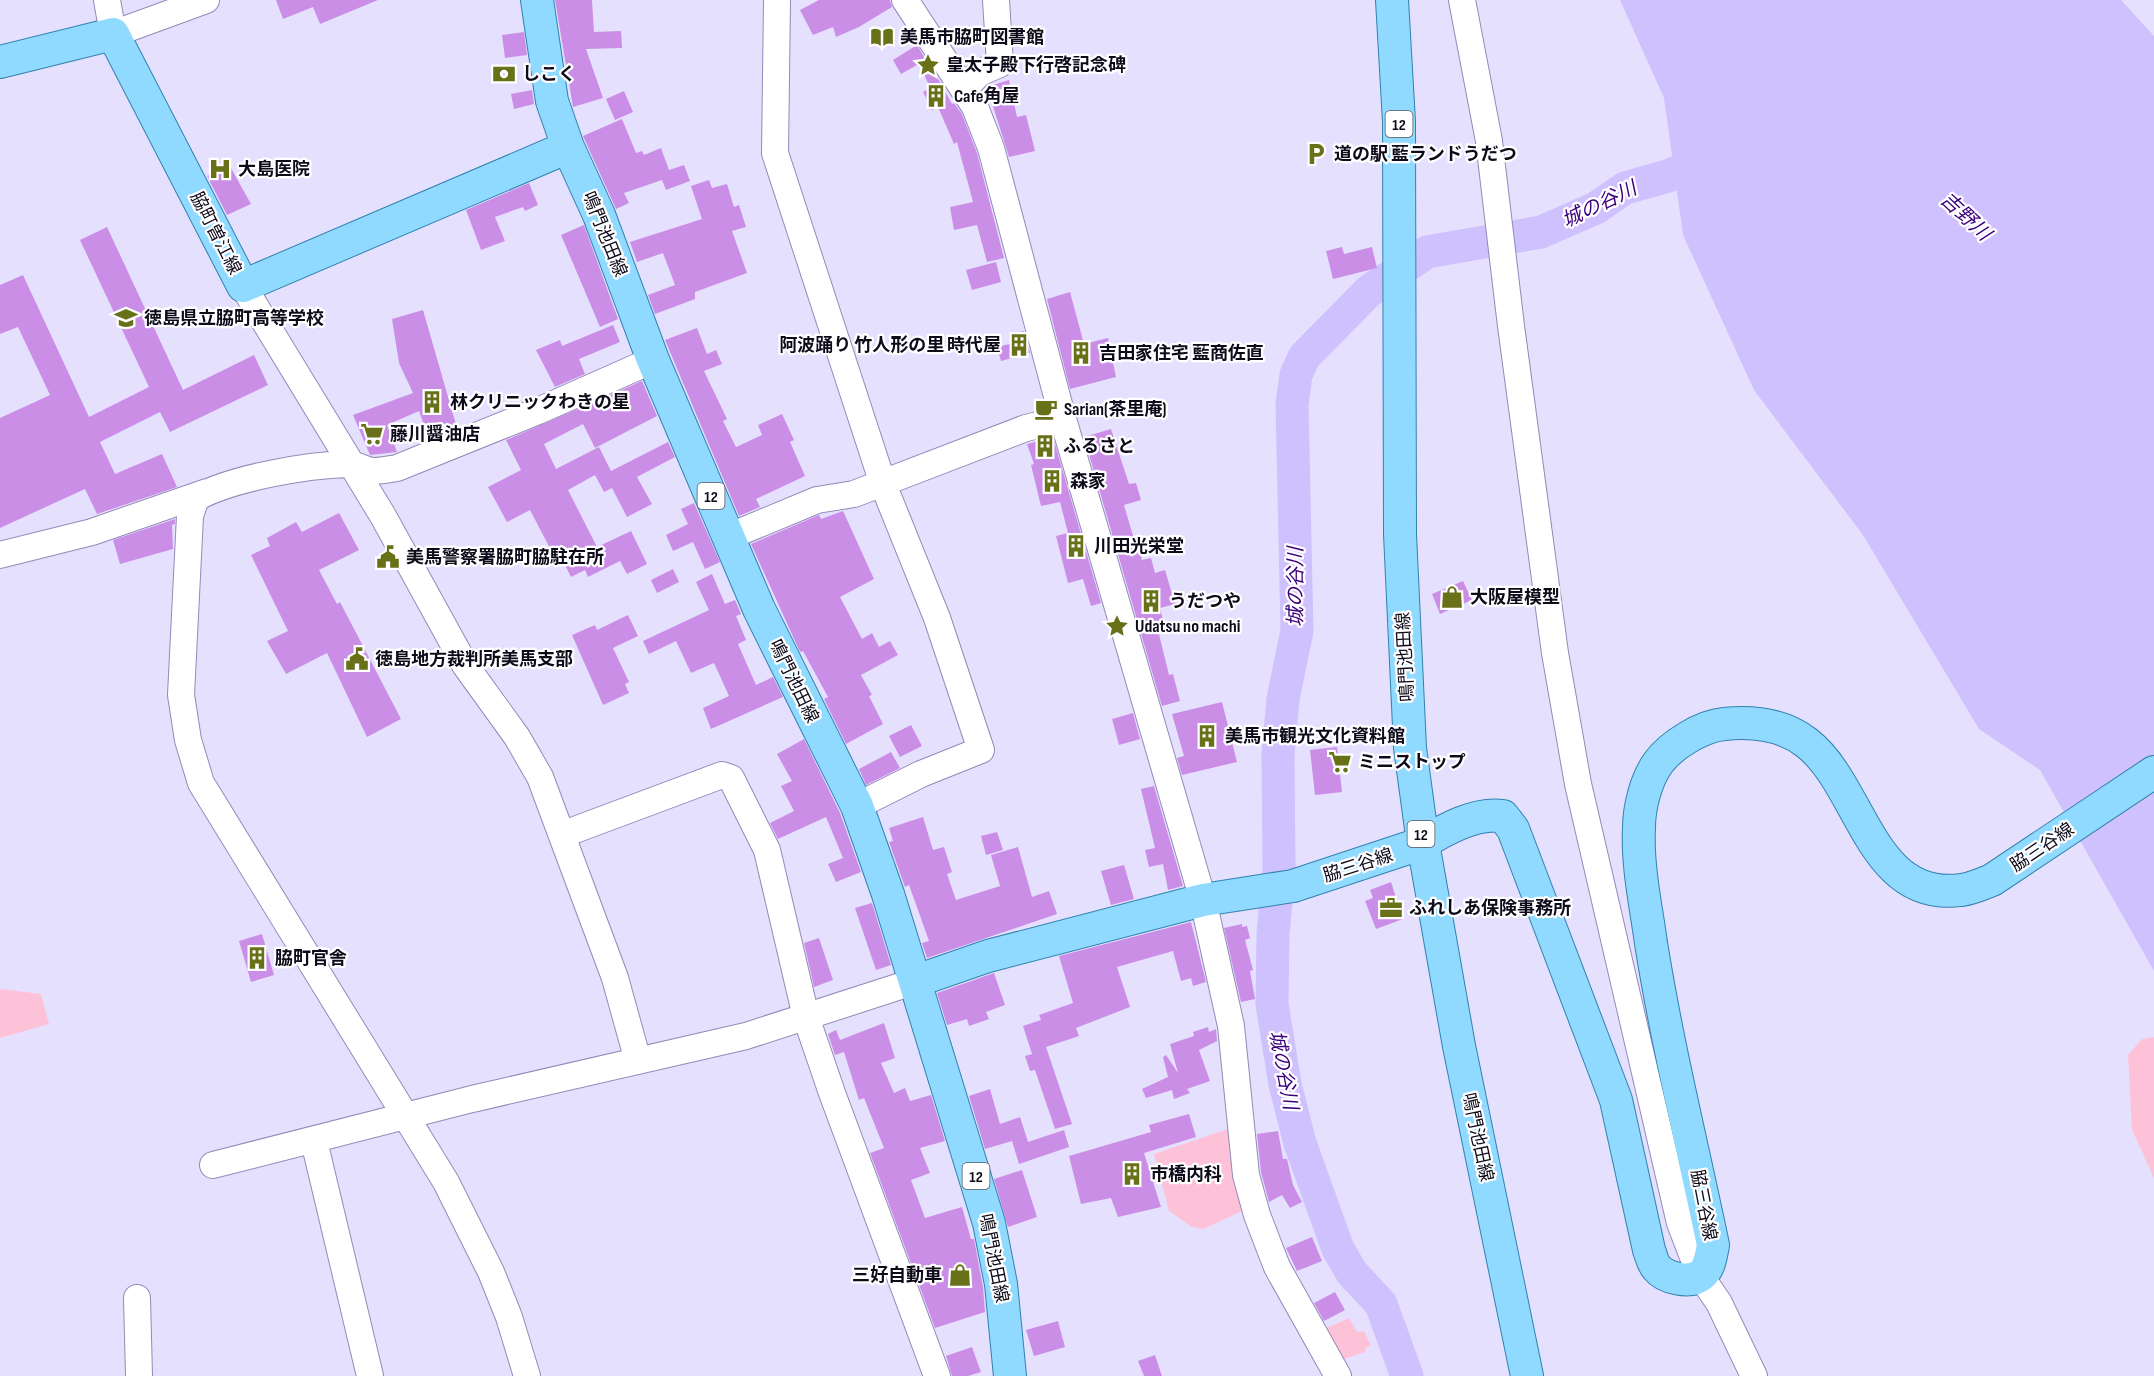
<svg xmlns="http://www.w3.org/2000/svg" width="2154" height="1376" font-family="'Sofia Sans Condensed','Noto Sans JP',sans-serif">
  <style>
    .green { fill: #fec2d8 }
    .water { fill: #cfc1fd }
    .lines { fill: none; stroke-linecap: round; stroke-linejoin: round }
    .river { stroke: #cfc1fd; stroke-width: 33 }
    .building { fill: #cb8ee7 }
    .minor-casing { stroke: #9489b8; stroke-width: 28 }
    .major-casing { stroke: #3281ae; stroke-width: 34 }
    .minor { stroke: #fff; stroke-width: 26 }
    .major { stroke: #8fdafe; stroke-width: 32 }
    .labels { text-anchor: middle; stroke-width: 4.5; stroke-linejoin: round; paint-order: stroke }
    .shield { fill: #fff; stroke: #56545f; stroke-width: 1.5 }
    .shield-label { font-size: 16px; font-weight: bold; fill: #0e0a1a }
    .poi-label { font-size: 18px; font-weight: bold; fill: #0e0a1a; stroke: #fff; text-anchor: start }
    .street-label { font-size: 18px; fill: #0e0a1a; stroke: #fff }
    .water-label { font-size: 20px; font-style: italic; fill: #3b007a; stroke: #fff }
  </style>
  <rect width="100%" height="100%" fill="#e6e0ff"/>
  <path class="green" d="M0,989L41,994L49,1024L0,1038Z
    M2154,1037V1178L2132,1130L2128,1055L2142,1039Z
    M1228,1129L1232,1136L1247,1209L1203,1229L1192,1227L1169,1211L1154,1154Z
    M1349,1318L1357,1332L1364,1331L1371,1345L1365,1348V1352L1336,1362L1320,1331Z"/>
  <path class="water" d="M1620,0H2121L2154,36V971L2040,770L1979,729L1863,535L1754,390L1683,235L1664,98Z"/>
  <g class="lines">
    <path class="river" d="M1407,1376L1381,1304L1352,1273L1338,1249L1300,1143L1285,1084L1272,1004L1273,934L1279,869L1278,755L1283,699L1297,631L1292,404L1296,375L1304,357L1369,291L1427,252L1541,232L1596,208L1625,188L1668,176L1714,155"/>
  </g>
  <path class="building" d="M276,0H378L320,24L313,7L283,19Z
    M555,0H592L594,32L621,31L622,48L586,49L603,98L573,107Z
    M819,0H890L892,7L859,27L836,37L833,27L813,35L800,10Z
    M524,32L527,55L505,58L502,35Z
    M917,45L926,60L901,74L893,60Z
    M932,68L952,104L954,103L962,114L977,153L1004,258L987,262L977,225L954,230L950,207L973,202L957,142L954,144L938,107L932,110L923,92L930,88L923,72Z
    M1009,80L1017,117L1026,115L1035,151L1009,157L987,87Z
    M532,90L534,104L514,109L511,94Z
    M624,91L633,112L615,120L606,99Z
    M622,119L636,153L642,151L644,155L661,148L669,170L684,165L690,181L666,190L662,180L624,193L629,203L616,209L583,136Z
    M224,167L226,170L231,168L251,204L227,215L207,176Z
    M709,180L712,188L727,184L734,207L739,205L746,227L732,231L747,273L695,292V299L655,314L648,295L675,285L663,253L637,262L630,242L702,219L691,186Z
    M529,183L538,205L525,211L523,207L495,217L505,241L481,250L466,210Z
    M584,225L618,319L600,327L561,235Z
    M107,227L183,390L254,355L268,385L170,432L160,412L100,442L115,474L162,454L177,487L97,514L85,489L0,528V418L50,395L18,327L0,334V285L23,275L89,417L149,387L80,240Z
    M1342,247L1344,254L1372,247L1377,268L1333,279L1326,251Z
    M996,262L1001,282L972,290L966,270Z
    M1070,292L1084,344L1108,338L1116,377L1070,389L1047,299Z
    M423,310L457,428L429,439L419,411L387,425L397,452L370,455L353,415L413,393L399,363L392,319Z
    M613,325L620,342L579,359L585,374L555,387L536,350L560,340L562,346Z
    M697,328L707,354L716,350L722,364L704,371L727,419L723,421L736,447L762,435L758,425L782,414L794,440L790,442L805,476L756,499L760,507L739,516L665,340Z
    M1024,331L1030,353L1001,361L997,347L1014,343L1012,334Z
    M642,381L657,416L595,448L583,424L544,444L556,469L599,447L611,471L668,442L675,457L637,477L652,504L627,517L612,488L604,492L595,475L568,490L597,547L631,531L647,564L627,574L620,561L588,577L585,570L571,577L558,551L553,554L530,510L507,522L488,487L521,470L506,440Z
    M1111,429L1129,484L1136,483L1141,500L1124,505L1136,546L1138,545L1142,560L1151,558L1155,573L1165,570L1175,604L1160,608L1165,628L1158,630L1169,675L1173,674L1180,701L1162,706L1084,437Z
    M1053,437L1101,603L1091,606L1083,579L1068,583L1056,536L1068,533L1060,502L1041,506L1031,465L1034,464L1027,444Z
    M694,503L720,562L705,569L693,542L673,551L666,535L688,524L681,509Z
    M843,511L874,579L840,597L862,639L872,633L879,647L890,641L898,655L861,675L872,695L869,696L883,724L846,744L824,699L828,697L803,651L800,652L751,544L819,515L821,519Z
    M339,513L359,550L319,570L337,604L340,602L401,719L367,737L327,653L286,674L267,641L288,631L251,555L270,546L267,538L296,522L302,532Z
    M175,519V524L172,525L173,549L120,564L113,540Z
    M673,569L679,582L657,593L651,580Z
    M712,574L725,604L735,600L741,614L736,616L746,640L738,644L756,685L773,677L783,697L711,729L703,708L729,696L714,663L691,673L676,641L649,654L643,641L709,610L696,582Z
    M1463,581L1472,600L1440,614L1432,594Z
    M628,615L638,636L613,648L629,682L625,684L629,693L603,705L572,635L595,625L597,630Z
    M1222,702L1237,762L1182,775L1177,758L1184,756L1172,714Z
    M1133,713L1140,739L1119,745L1112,719Z
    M911,725L922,746L900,757L889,736Z
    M804,739L840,813L861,872L836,882L828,864L843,858L826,817L778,839L770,823L794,811L781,786L792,781L777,754Z
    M1337,747L1342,792L1315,795L1310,750Z
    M891,752L900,768L866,785L859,769Z
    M1154,786L1183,886L1168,890L1163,864L1149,867L1145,850L1155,848L1141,789Z
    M923,817L933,850L944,847L952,872L947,874L956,900L1000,886L991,855L1018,847L1032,897L1049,891L1057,914L927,958L922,943L929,941L909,885L905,887L889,842L893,841L889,828Z
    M997,832L1003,850L986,855L981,836Z
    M1124,865L1134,899L1111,905L1101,871Z
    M1391,882L1403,919L1376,929L1365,901L1373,898L1370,890Z
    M872,903L891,965L876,970L855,908Z
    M1191,922L1206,982L1193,986L1191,978L1181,981L1173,951L1117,967L1130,1007L1076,1028L1079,1036L1046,1047L1072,1124L1055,1129L1035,1070L1030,1071L1025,1056L1032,1054L1023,1026L1041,1020L1039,1015L1073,1003L1059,956Z
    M1242,924V927L1247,926L1250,938L1245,940L1253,970L1250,971L1255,999L1241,1002L1224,928Z
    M262,934L274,975L251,982L239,941Z
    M819,938L833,980L814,987L804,943Z
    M994,973L1005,1005L986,1012L989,1019L969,1026L967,1019L947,1025L937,993Z
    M884,1023L895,1058L881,1063L894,1093L905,1088L910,1101L931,1095L945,1141L920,1148L930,1173L911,1180L925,1218L962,1207L971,1239H974L983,1287L985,1312L935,1328L870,1153L884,1148L864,1098L859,1100L844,1052L835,1055L828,1034L836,1030L840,1040Z
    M1208,1027L1209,1032L1216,1029L1217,1041L1199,1050L1210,1081L1187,1089L1190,1093L1174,1099L1172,1090L1146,1098L1142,1089L1168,1077L1163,1057L1166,1055L1178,1073L1170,1044L1194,1036L1193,1032Z
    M990,1089L1000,1124L1020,1117L1028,1142L1064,1130L1069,1147L1019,1164L1012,1141L985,1149L969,1096Z
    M1189,1114L1196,1137L1144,1153L1161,1207L1118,1217L1111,1198L1081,1204L1069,1156L1151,1132L1149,1125Z
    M1278,1131L1283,1159H1287L1293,1185L1302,1202L1290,1208L1282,1195L1269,1202L1261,1172L1257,1134Z
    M1022,1170L1037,1217L1008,1227L994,1179Z
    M1312,1237L1322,1261L1297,1271L1286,1248Z
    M1335,1292L1345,1310L1324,1321L1314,1303Z
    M1058,1321L1065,1347L1034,1356L1026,1330Z
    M972,1347L981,1372L968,1376H952L946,1356Z
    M1155,1355L1162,1376H1144L1138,1361Z"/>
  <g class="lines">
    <g class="minor-casing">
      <path id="minor" d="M107,0L113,34L206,0
        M777,0L775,153L883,484L937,618L981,750L921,774L857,806
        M905,0L975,107L991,148L1063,419L1203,900L1231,1026L1246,1175L1257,1215L1277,1267L1338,1376
        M1462,0L1489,141L1511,326L1555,653L1578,784L1680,1223L1700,1275L1719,1303L1754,1376
        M964,90L979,73L1000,64L996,0
        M243,286L383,516L465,665L517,737L540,777L615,978L638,1061
        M728,537L817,500L854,494L1026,428L1063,419
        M0,555L92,532L207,492
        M564,834L722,775L731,778L767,850L806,1017L832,1093L937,1376
        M314,1141L370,1376
        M213,1165L472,1099L746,1036L916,981
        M137,1298L139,1376
        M527,1376L509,1317L491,1272L446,1182L201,783L188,740L181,695L190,516L196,498C232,478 307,465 348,464C357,464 365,471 374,471C382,471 390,469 397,468L538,411L653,360"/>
    </g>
    <g class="major-casing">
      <path id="major" d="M537,0L552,101L568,147L599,215L653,360L759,609L857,806L888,894L989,1223L1001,1284L1010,1376
        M1392,0L1399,122L1400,534L1410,748L1423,843L1459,1046L1527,1376
        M0,62L113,34L243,286L568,147
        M916,981L988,956L1203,900L1293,886L1423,843C1445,829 1476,812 1503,816L1513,829L1616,1100L1649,1250C1651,1255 1653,1264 1657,1268C1665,1278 1690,1284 1701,1275C1710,1268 1711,1255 1713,1245C1692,1144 1667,1044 1651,943C1646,906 1637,866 1639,828C1639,807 1646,780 1658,763C1671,745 1702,726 1724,724C1753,721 1784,725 1807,743C1862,786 1870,902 1961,890C1971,889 1982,884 1992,880L2154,772"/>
    </g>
    <use href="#minor" class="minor"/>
    <use href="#major" class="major"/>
  </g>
  <defs>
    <g id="library-bare" transform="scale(1.8)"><path d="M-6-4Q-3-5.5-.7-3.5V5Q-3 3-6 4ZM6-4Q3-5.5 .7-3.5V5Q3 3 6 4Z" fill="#687018" stroke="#fff" stroke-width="2.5" paint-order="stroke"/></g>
    <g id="sight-bare" transform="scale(1.8)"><path d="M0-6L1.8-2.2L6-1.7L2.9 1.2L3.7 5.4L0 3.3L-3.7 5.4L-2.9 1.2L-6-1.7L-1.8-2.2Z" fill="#687018" stroke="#fff" stroke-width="2.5" paint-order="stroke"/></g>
    <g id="bank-bare" transform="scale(1.8)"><path d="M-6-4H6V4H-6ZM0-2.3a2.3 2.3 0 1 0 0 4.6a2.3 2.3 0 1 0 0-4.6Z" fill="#687018" stroke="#fff" stroke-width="2.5" paint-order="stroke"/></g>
    <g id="building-bare" transform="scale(1.8)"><path d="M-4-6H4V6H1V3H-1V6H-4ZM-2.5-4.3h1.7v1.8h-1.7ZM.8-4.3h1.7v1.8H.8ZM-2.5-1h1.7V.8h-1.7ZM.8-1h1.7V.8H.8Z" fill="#687018" stroke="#fff" stroke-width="2.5" paint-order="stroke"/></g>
    <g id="parking-bare" transform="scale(1.8)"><path d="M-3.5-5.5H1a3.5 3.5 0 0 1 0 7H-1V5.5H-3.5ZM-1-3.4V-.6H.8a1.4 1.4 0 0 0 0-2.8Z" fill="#687018" stroke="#fff" stroke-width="2.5" paint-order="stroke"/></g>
    <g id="hospital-bare" transform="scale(1.8)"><path d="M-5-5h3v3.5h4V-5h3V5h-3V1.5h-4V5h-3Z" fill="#687018" stroke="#fff" stroke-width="2.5" paint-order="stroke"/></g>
    <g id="school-bare" transform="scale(1.8)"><path d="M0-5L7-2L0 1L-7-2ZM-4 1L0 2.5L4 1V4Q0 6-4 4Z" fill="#687018" stroke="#fff" stroke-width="2.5" paint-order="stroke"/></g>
    <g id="cafe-bare" transform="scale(1.8)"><path d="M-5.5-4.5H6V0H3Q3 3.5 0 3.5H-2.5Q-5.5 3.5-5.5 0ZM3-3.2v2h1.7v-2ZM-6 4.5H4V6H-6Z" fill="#687018" stroke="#fff" stroke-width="2.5" paint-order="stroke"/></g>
    <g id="supermarket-bare" transform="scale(1.8)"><path d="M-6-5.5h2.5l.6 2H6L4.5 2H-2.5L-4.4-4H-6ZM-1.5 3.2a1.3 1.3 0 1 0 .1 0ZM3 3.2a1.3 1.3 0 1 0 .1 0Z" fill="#687018" stroke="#fff" stroke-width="2.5" paint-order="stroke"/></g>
    <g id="civic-bare" transform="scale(1.8)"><path d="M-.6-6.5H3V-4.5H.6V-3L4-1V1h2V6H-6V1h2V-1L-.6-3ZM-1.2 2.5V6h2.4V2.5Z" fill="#687018" stroke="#fff" stroke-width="2.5" paint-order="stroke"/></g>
    <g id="shop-bare" transform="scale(1.8)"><path d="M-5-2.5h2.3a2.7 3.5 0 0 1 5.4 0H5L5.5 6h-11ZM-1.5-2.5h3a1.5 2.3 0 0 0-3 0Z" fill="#687018" stroke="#fff" stroke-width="2.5" paint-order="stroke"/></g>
    <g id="office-bare" transform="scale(1.8)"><path d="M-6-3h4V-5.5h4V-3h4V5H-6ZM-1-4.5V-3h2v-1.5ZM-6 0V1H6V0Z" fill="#687018" stroke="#fff" stroke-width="2.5" paint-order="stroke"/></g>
  </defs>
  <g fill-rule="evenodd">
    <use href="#library-bare" x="882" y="37"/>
    <use href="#sight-bare" x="928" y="65"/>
    <use href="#bank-bare" x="504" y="74"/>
    <use href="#building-bare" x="936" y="96"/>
    <use href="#parking-bare" x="1316" y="154"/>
    <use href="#hospital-bare" x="220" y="169"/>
    <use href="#school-bare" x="126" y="318"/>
    <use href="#building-bare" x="1019" y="345"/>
    <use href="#building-bare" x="1081" y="353"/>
    <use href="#building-bare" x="432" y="402"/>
    <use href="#cafe-bare" x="1046" y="409"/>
    <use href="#supermarket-bare" x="372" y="434"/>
    <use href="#building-bare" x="1045" y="446"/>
    <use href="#building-bare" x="1052" y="481"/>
    <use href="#building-bare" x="1076" y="546"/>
    <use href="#civic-bare" x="388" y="557"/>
    <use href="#shop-bare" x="1452" y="597"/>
    <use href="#building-bare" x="1151" y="601"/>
    <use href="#sight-bare" x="1117" y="626"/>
    <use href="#civic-bare" x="357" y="659"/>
    <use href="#building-bare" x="1207" y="736"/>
    <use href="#supermarket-bare" x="1340" y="762"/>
    <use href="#office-bare" x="1391" y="908"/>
    <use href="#building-bare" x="257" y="958"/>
    <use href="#building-bare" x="1132" y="1174"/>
    <use href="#shop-bare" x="960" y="1275"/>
  </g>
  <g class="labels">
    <g class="shield">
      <rect x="1385.5" y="111" width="27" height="26" rx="4.5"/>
      <rect x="697.5" y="483" width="27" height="26" rx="4.5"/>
      <rect x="1407.5" y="821" width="27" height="26" rx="4.5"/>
      <rect x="962.5" y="1163" width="27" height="26" rx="4.5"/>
    </g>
    <g class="shield-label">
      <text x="1399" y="130">12</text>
      <text x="711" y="502">12</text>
      <text x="1421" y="840">12</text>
      <text x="976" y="1182">12</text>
    </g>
    <g class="poi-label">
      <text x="900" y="43">美馬市脇町図書館</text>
      <text x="946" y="71">皇太子殿下行啓記念碑</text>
      <text x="522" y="80">しこく</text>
      <text x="954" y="102">Cafe角屋</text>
      <text x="1334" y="160">道の駅 藍ランドうだつ</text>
      <text x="238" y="175">大島医院</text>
      <text x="144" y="324">徳島県立脇町高等学校</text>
      <text x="1001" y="351" text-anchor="end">阿波踊り 竹人形の里 時代屋</text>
      <text x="1099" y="359">吉田家住宅 藍商佐直</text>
      <text x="450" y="408">林クリニックわきの星</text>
      <text x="1064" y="415">Sarian(茶里庵)</text>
      <text x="390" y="440">藤川醤油店</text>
      <text x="1063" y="452">ふるさと</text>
      <text x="1070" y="487">森家</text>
      <text x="1094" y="552">川田光栄堂</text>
      <text x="406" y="563">美馬警察署脇町脇駐在所</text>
      <text x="1470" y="603">大阪屋模型</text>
      <text x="1169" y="607">うだつや</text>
      <text x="1135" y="632">Udatsu no machi</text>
      <text x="375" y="665">徳島地方裁判所美馬支部</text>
      <text x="1225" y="742">美馬市観光文化資料館</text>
      <text x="1358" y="768">ミニストップ</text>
      <text x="1409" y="914">ふれしあ保険事務所</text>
      <text x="275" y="964">脇町官舎</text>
      <text x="1150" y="1180">市橋内科</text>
      <text x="942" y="1281" text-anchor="end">三好自動車</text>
    </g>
    <g class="street-label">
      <text transform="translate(216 233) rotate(63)" y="6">脇町曽江線</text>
      <text transform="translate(605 234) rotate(68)" y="6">鳴門池田線</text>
      <text transform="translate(1405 657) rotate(-93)" y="6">鳴門池田線</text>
      <text transform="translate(794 681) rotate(64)" y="6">鳴門池田線</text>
      <text transform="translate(2042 847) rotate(-34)" y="6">脇三谷線</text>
      <text transform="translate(1358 865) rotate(-18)" y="6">脇三谷線</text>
      <text transform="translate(1478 1137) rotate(78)" y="6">鳴門池田線</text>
      <text transform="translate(1704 1205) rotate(79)" y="6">脇三谷線</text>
      <text transform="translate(994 1258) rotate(79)" y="6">鳴門池田線</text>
    </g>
    <g class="water-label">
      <text transform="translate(1599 204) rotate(-26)" y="7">城の谷川</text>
      <text transform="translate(1966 216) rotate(43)" y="7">吉野川</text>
      <text transform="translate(1295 587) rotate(-90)" y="7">城の谷川</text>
      <text transform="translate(1284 1070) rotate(79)" y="7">城の谷川</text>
    </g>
  </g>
</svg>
